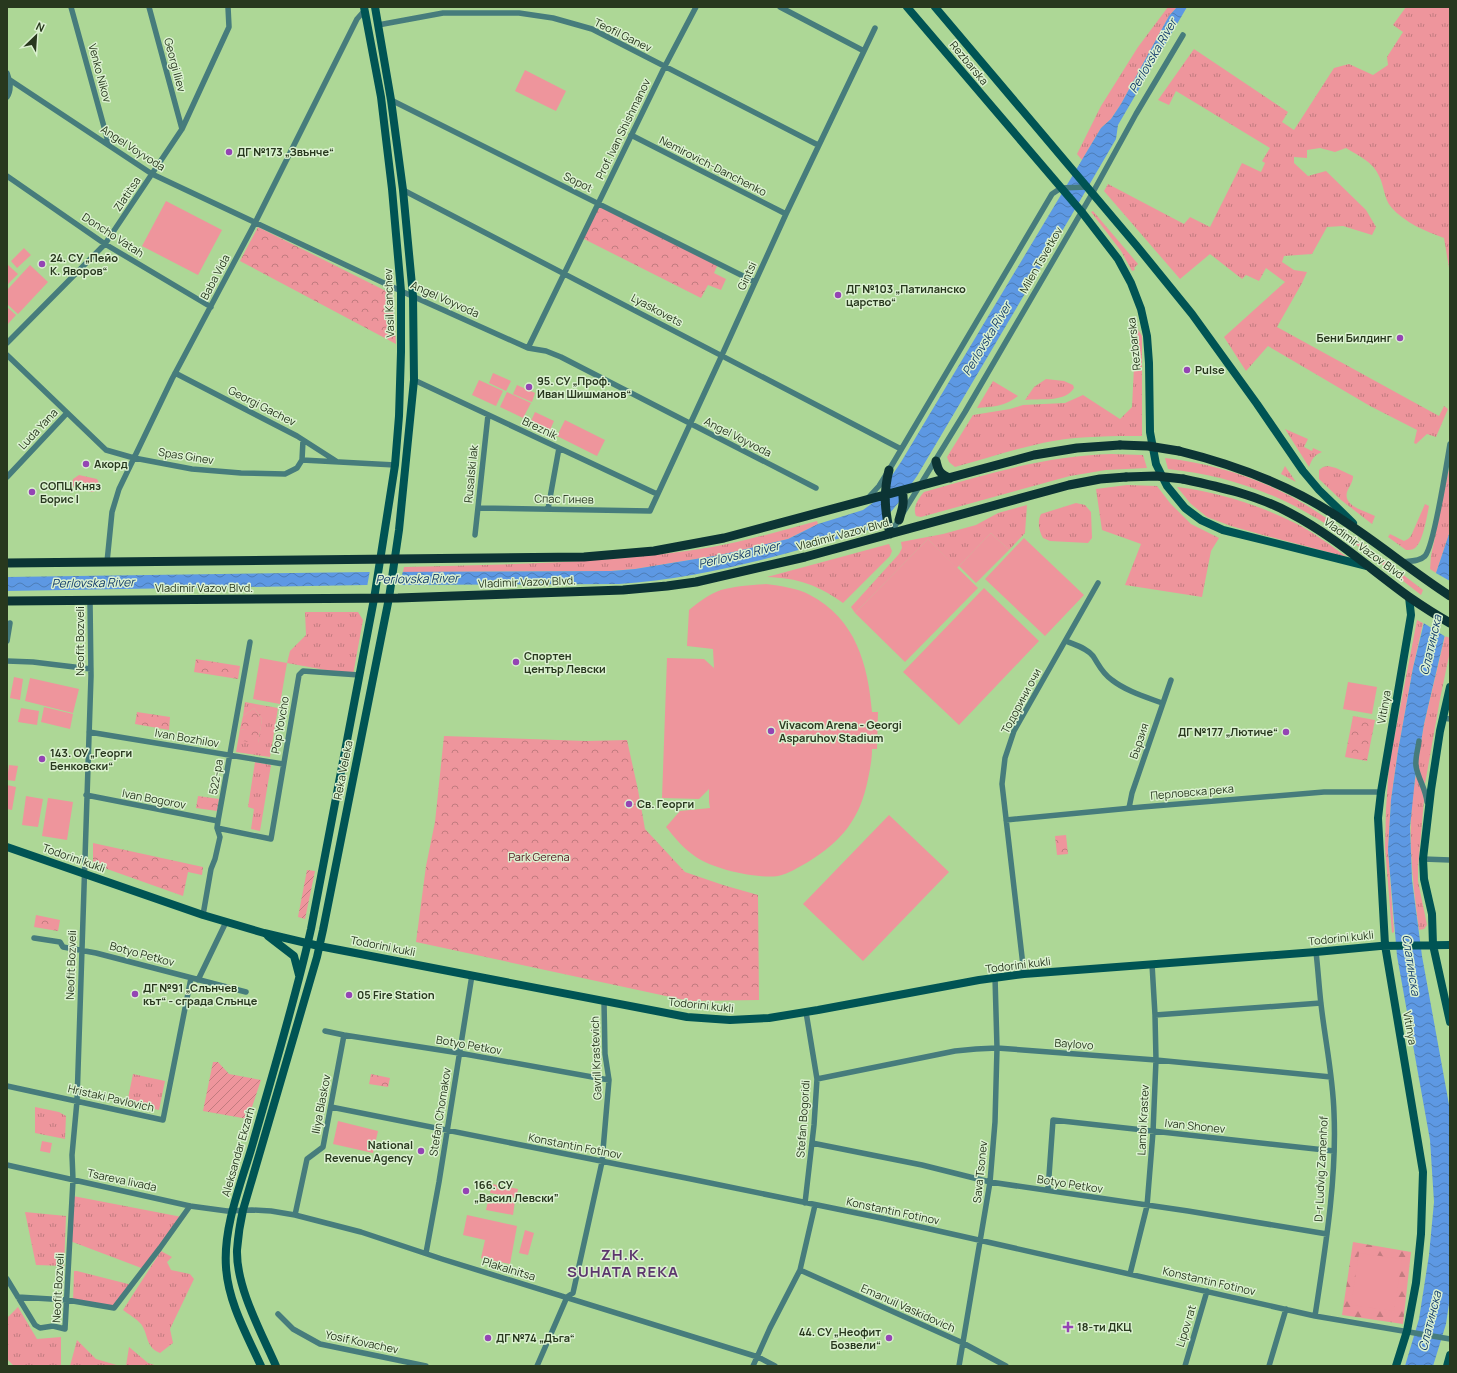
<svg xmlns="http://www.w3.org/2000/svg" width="1457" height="1373" font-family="Manrope,sans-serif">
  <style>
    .grass { fill: url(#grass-tufts) }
    .forest { fill: url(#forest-firs) }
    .park { fill: url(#park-crowns) }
    .garden { fill: url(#garden-furrows) }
    .pitch { fill: #ee959c }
    .water { fill: url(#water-waves) }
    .pier { fill: #add796 }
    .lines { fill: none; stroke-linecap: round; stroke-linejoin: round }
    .street { stroke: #467c7c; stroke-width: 5.5 }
    .secondary { stroke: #005454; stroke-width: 8 }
    .primary { stroke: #0c3434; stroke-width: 9 }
    .primary-bridge { stroke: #0c3434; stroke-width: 9 }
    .poi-dot { fill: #9444b4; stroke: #dbf1d0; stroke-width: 1.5 }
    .labels { text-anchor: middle; stroke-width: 3; stroke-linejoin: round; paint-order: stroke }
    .street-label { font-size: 11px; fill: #28381e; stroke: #dbf1d0 }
    .poi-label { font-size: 11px; font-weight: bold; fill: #28381e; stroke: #dbf1d0; text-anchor: start }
    .park-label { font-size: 11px; fill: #53131e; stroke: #dbf1d0 }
    .water-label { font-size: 12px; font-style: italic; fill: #143d6c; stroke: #dbf1d0 }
    .district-label { font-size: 15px; font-weight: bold; letter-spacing: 1px; fill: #5c366d; stroke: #dbf1d0 }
  </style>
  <defs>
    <pattern id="grass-tufts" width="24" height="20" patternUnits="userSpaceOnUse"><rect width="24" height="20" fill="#ee959c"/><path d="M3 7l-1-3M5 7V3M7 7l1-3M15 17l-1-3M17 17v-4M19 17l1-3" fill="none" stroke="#c17b7f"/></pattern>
    <pattern id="forest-firs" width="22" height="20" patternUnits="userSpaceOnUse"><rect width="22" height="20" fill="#ee959c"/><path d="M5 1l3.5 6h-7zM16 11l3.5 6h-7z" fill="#c17b7f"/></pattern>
    <pattern id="park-crowns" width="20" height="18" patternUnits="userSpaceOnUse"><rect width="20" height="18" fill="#ee959c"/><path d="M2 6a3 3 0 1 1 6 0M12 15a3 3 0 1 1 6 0" fill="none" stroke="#c17b7f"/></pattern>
    <pattern id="garden-furrows" width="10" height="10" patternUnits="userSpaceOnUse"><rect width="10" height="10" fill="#ee959c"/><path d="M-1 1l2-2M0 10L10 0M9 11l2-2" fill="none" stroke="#c17b7f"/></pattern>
    <pattern id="water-waves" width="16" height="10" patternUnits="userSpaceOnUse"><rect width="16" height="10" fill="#5d98e3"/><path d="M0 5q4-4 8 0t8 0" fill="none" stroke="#4d7db7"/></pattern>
  </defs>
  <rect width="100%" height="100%" fill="#add796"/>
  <path class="grass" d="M1168,7H1177L1169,16L1121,104L1111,119L1101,128L1082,160L1077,154L1101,106L1138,47Z
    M1406,7H1450V274L1444,238C1425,231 1405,223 1391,207C1384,199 1384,185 1379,176C1373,162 1359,156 1346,148L1335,152L1320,148L1307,150V158L1294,157V163L1308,176L1326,171L1366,210L1376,227L1372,235L1343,226L1327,227L1312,254L1284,256L1282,262L1294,270L1307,272L1302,283L1277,327L1439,416L1444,406L1448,409L1436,437L1427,434L1416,444L1414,443L1417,430L1370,406L1268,346L1246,371L1224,337L1285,282L1266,268L1259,281L1246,275L1242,279L1210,254L1180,279L1104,191L1108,184L1184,224L1190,217L1210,227L1242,163L1261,172L1265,163L1262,161L1270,148L1176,91L1169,105L1158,100L1194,49L1288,112L1282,122L1294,130L1334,68L1349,64L1373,75L1388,65L1387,57L1403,32L1393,25Z
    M1093,211L1138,264L1134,268L1135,270L1132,271L1121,251L1091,212Z
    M1136,326L1142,336V436C1113,436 1082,436 1053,441C1020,447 988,458 955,467L949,462L947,457L973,415L1010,409L1023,405L1065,403L1083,395L1120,419L1132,407Z
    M1046,379L1064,381L1073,385L1074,388C1065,403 1040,398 1025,400L1034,387Z
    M993,381L1018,396C1006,406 992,407 977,408Z
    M1285,429L1308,439L1304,447L1312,451L1313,448L1322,452C1314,455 1312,459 1309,467Z
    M1111,454L1143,455L1147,468L1106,470L1070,476L921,517L916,516C912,507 919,498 924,492C986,474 1046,456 1111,454Z
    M1165,458C1209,463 1253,476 1292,497C1339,523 1381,558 1423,590L1421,595C1383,565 1345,533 1302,510C1260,487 1215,474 1168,469Z
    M1450,464V531L1436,573L1430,569L1431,556Z
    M1285,466L1296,482L1281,474Z
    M1328,466L1336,468L1353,476C1353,483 1349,486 1347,492C1343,506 1365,511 1375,516L1372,524L1341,500L1319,479V470L1323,467Z
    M79,475L97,479L99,483L97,490L93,492L75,489L72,484L73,479Z
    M1127,485L1157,486L1170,503L1191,524L1219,538L1211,551L1202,597L1125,585L1141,544L1102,530L1096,489Z
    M1177,487C1218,492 1259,505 1295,523C1313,532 1330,545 1347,557L1263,535L1231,526L1207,517L1191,504Z
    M1076,503L1085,505L1091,512L1092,538L1088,543L1050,541L1043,538C1039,531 1037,522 1041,514Z
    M1425,504L1429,506C1427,516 1423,542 1415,548C1412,550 1409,550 1406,550L1388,537L1390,534L1404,541L1408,539L1411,536Z
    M1027,505L1025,533L1009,550L991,533L957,568L928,539L855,613L851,607L899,554L902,548L901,542L943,534L976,525L998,513Z
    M817,521L818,524L788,539L760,546L720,555L635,569L611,571L403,572L404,567C507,564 610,564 712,547C747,541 783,530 817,521Z
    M889,544L892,551L890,556L843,603C818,585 798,578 767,577Z
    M305,612H358L363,620L353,675L287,663L290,651L306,635Z
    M1417,620L1423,623L1413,668L1398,751L1391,800L1388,850L1394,932L1392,933L1385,847L1386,809L1389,765Z
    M1445,636L1450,638V651L1440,699L1425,784L1419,773L1417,765L1424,724Z
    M245,702L278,708L270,757L236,752L240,729L245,730L258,743L262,719L254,708L243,716Z
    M255,762L271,765L260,831L251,829L254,809L248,807Z
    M1416,775L1422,790L1424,800L1418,867V881L1427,925L1424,929L1419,930C1412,878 1406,826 1416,775Z
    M133,1074L165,1081L159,1110L127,1103Z
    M35,1107L59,1112L66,1116L65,1139L35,1133Z
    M73,1196L182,1217L144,1269L70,1241Z
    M25,1212L66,1216L64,1266L36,1265Z
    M161,1251L172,1257L167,1262L171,1270L190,1274L194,1279L170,1329L173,1343L160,1353C145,1347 149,1335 141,1324C137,1319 128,1314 123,1310Z
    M74,1271H77L132,1285L114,1308L73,1301Z
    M18,1307L37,1339L61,1337V1366H14L7,1359V1318Z
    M77,1340L96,1359L120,1366H70Z
    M129,1347L148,1363L158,1366H126Z"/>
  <path class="forest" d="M1353,1242L1411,1252L1403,1324L1342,1315Z"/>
  <path class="park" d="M598,204L718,264L714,273L726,279L721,290L708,285L701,298L582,238Z
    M258,227L392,294L396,344L240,261Z
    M196,659L240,666L238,679L194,672Z
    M254,708L262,719L258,744L243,741L245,730L240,729L243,716Z
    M137,712L170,717L169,730L135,724Z
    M1353,716L1375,720L1367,761L1345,757Z
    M444,736L586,741L627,740L638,790L645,829L685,872L723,885L758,895L759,1000L689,1001L416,942L426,866L435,822Z
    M198,796L219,799L217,811L196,808Z
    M1066,835L1068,854L1057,855L1055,836Z
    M93,843L203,867L202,875L188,872L183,896L93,864Z
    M36,915L60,920L58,931L34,927Z
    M371,1074L390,1078L388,1087L369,1084Z
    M42,1141L52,1143L50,1153L40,1151Z"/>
  <path class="garden" d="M307,870L315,871L305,919L298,917Z
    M213,1062H218L229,1074L261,1080L248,1119L203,1111Z"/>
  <path class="pitch" d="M525,70L566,91L556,111L515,91Z
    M166,201L222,230L198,275L142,246Z
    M24,248L31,255L17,268L11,261Z
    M7,264L18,274L7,285Z
    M30,265L48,282L18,314L7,304V290Z
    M7,307L16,315L7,325Z
    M493,373L511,381L506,391L489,383Z
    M479,380L503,391L496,406L472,395Z
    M517,385L535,393L532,402L513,394Z
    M507,392L531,403L523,418L500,407Z
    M535,412L554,421L550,430L531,421Z
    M565,420L605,440L597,456L557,436Z
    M991,533L1009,550L976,583L959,566Z
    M1024,538L1084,595L1045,636L985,579Z
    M928,539L978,588L905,662L855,613Z
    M766,584C781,586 797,588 810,595C856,619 868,665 872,712H878L877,749H872C872,760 870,769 868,779C860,819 842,841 808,862C799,867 788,874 778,876C757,879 713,869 696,857C684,849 675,838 666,827L680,811L710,808L709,802V789L699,799L662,798L667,658L704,659L714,668L713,649L687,646L689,610C699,602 709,594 721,590C735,586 751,585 766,584Z
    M984,588L1039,641L959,725L903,672Z
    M260,658L287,663L280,704L253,699Z
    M14,677L23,679L20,700L10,698Z
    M30,678L79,689L73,713L25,701Z
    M1348,682L1377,687L1372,714L1343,709Z
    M44,707L73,714L70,729L41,722Z
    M21,708L39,711L37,725L18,722Z
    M9,765L18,766L15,781L7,780Z
    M7,785L16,787L12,810L7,809Z
    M26,796L43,799L38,827L22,825Z
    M48,798L73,802L67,840L42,836Z
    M889,815L949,872L863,961L803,904Z
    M338,1121L378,1131L373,1153L333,1144Z
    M492,1184L518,1189L516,1198L490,1193Z
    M489,1196L515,1201L513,1215L486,1210Z
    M467,1215L517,1226L510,1264L481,1258L485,1240L463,1235Z
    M525,1230L534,1233L528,1255L519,1253Z
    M1359,1253L1402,1259L1394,1311L1351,1305Z"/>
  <path class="water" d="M1177,7H1187L1118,125L1116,139L1071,216L917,476C901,499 893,515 868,530C787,554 704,578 619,584L367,585L7,591V577L369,572L611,571L635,569L720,555L788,539L818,524L863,510L874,502L901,462L1101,128L1111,119L1121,104L1169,16Z
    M1450,531V613L1424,724L1415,779L1410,827L1412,880L1422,956L1450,1110V1297L1446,1324L1433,1366H1405L1419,1319L1429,1255L1434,1202L1430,1140L1397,956L1388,850L1391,800L1398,751L1413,668L1436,573Z"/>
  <path class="pier" d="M370,570H403L400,587H367Z
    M1434,572L1450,581V622L1446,637L1422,622Z"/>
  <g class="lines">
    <path class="street" d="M71,7L109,145
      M149,7L182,129
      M780,7L864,51
      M378,25L443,13H519L553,18L592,29L818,145
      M7,73C10,81 12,89 7,97
      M10,80L152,174L401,291L528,348L546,351L561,357L816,488
      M391,100L755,282
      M631,135L786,214
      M7,176L105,244L211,307
      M403,190L901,449
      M7,343L105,244L182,129L229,27L228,7
      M528,348L665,66L696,7
      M7,355L106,450L134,458L192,469L241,473L285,474L297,468L302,460L395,465
      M175,373L297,436L336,461
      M414,380L657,494
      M302,460L303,440
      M7,477L67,413
      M868,498L879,486L889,470L1052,194L1061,188L1086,187
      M478,508L650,511L722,355L786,214L875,28
      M548,509L559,448
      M890,534L965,412L1092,194L1136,114L1183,35
      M475,535L488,415
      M107,562L112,512L119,489L134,458L172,379L255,223L357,19L365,10
      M1401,562C1409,561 1419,562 1425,556C1434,546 1447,462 1450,444
      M7,641L10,623
      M1066,641C1075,645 1087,648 1093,656C1099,665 1102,673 1112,680C1126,691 1146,697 1162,703
      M7,661L33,662L91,669
      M1443,718L1450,719
      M89,732L283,764
      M1419,741C1418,749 1415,758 1416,766C1418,779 1426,789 1427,802
      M86,795L218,821
      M1129,808L1132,793L1171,680
      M1006,820L1142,807L1324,792H1381
      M217,828L271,839L299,675L303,671L359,675
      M1423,859L1450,860
      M203,915L211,869L215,859L220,837L217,828L218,821L250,642
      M34,938L60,942L63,947L96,953L246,992
      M1024,974L1002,784L1005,758L1014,731L1098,583
      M198,980L226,922
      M1155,1015L1321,1003
      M325,1031L344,1035L459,1053L609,1080
      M817,1079L955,1051L976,1049L997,1048L1156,1060L1331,1077
      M7,1086L163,1120L191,978
      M331,1107L686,1178L881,1218L1315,1316L1450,1339
      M812,1143L922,1165L990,1182L1188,1211L1327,1234
      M7,1165L190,1206L227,1211L252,1210L271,1211L295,1215L361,1232L442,1259L758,1357L775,1366
      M1048,1190L1053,1120L1334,1151
      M805,1203L814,1125L817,1079L806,1012
      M295,1215L307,1159L323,1147L344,1035
      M426,1253L439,1182L472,975
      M800,1270L963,1343L1006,1366
      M1130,1274L1147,1206L1153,1132L1156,1060L1155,1015L1152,964
      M7,1279L35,1325L40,1328L53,1326L65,1329L73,1180L72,1155L77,1101L91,676L90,601
      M18,1297L67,1300L114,1308L160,1248L190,1206
      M278,1314L293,1329L320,1344L426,1366
      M1315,1316C1325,1250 1337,1179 1334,1113C1333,1076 1325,1040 1321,1004C1319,987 1318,969 1316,952
      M537,1366L567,1297L573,1293L602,1162L609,1080L605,1054L604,1001
      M753,1366L770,1328L800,1270L815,1205
      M959,1366L990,1182L995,1122L997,1048L995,977
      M1185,1366L1207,1291
      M1269,1366L1286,1309"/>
    <path class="secondary" d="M907,7L1081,211L1118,259L1131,283L1141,309L1147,336L1149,363L1150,432L1156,464L1167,486L1185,508L1201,520L1223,530L1367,566
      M935,7L1136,245L1192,314L1257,404L1303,471L1319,490L1353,523
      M1450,687L1440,731L1431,790L1423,859L1424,879L1432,914L1433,945L1450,1022
      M7,847L203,915L264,933L319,946L687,1017L730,1020L769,1018L818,1010L979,980L1024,974L1316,952L1380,946L1450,945
      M268,936L294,956L299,975
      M261,1366C247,1335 228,1302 226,1267C223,1226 242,1181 253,1143C273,1072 295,1001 311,929L374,599L395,465L399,416L401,352V291L392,189L381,97L364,7
      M276,1366C261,1332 236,1287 237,1250C238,1237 240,1223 243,1210L317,957L323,930L389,598L399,530L414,380L413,296L403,190L391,100L375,7
      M1396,1366L1407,1331L1416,1283L1421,1234L1423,1172L1385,945L1378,818L1381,792L1411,615L1409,597
      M1447,1366L1450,1355"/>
    <path class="primary" d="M1179,451C1236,465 1292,486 1341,519C1378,543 1413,572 1450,596
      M936,461C938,471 940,474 950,478
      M889,470C883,494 885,511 890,534
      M1183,479C1220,487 1257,495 1290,513C1334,536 1369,568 1409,597C1422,606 1436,615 1450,623
      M899,520C902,510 905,502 902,491
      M7,563L584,557L654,551L724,538L1034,455L1077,448L1120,445
      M7,601L398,598L623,590L667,586L696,582L805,557L1069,485L1100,479L1126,477"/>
    <path class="primary-bridge" d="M1120,445L1148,446L1179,451
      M1126,477L1156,476L1183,479"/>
  </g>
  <g class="poi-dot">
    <circle cx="229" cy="152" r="4"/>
    <circle cx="42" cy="264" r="4"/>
    <circle cx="838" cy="295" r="4"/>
    <circle cx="1400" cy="338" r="4"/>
    <circle cx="1187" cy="370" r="4"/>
    <circle cx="529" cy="387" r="4"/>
    <circle cx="86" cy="464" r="4"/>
    <circle cx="32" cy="492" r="4"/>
    <circle cx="516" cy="662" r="4"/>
    <circle cx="771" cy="731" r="4"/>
    <circle cx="1286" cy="732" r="4"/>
    <circle cx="42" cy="759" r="4"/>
    <circle cx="629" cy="804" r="4"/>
    <circle cx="135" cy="994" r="4"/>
    <circle cx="349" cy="995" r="4"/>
    <circle cx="421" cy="1151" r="4"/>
    <circle cx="466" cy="1191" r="4"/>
    <path d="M1066 1321h4v4h4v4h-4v4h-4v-4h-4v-4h4z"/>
    <circle cx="488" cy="1338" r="4"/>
    <circle cx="889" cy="1338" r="4"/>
  </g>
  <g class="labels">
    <g class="street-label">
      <text transform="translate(623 35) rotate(26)" y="4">Teofil Ganev</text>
      <text transform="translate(969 63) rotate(50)" y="4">Rezbarska</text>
      <text transform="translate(175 65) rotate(75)" y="4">Georgi Iliev</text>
      <text transform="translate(100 73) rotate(75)" y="4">Venko Nikov</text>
      <text transform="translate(623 129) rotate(-64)" y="4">Prof. Ivan Shishmanov</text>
      <text transform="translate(133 148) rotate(33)" y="4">Angel Voyvoda</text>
      <text transform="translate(713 166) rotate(27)" y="4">Nemirovich-Danchenko</text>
      <text transform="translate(578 182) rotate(26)" y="4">Sopot</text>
      <text transform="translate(127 194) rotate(-56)" y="4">Zlatitsa</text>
      <text transform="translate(113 235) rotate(33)" y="4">Doncho Vatah</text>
      <text transform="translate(1041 260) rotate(-60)" y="4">Milen Tsvetkov</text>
      <text transform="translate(747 276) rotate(-65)" y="4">Gintsi</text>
      <text transform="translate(215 277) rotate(-62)" y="4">Baba Vida</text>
      <text transform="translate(445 299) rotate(24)" y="4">Angel Voyvoda</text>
      <text transform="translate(389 303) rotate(-92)" y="4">Vasil Kanchev</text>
      <text transform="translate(657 310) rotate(28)" y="4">Lyaskovets</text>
      <text transform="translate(1134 344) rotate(-96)" y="4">Rezbarska</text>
      <text transform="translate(262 406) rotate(27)" y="4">Georgi Gachev</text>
      <text transform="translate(540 428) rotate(25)" y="4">Breznik</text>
      <text transform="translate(38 429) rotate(-47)" y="4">Luda Yana</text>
      <text transform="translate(738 437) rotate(27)" y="4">Angel Voyvoda</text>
      <text transform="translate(186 456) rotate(9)" y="4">Spas Ginev</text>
      <text transform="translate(471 474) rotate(-84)" y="4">Rusalski lak</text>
      <text transform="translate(564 499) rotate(1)" y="4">Спас Гинев</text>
      <text transform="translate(844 534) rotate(-15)" y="4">Vladimir Vazov Blvd.</text>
      <text transform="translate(1365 549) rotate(36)" y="4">Vladimir Vazov Blvd.</text>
      <text transform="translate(527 582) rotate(-2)" y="4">Vladimir Vazov Blvd.</text>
      <text x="204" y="592">Vladimir Vazov Blvd.</text>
      <text transform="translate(80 641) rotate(-90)" y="4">Neofit Bozveli</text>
      <text transform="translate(1021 701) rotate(-62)" y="4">Тодорини очи</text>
      <text transform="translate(1384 707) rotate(-80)" y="4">Vitinya</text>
      <text transform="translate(280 725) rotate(-80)" y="4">Pop Yovcho</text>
      <text transform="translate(187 738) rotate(10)" y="4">Ivan Bozhilov</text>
      <text transform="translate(1139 741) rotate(-71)" y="4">Бързия</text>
      <text transform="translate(343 770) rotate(-79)" y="4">Reka Veleka</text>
      <text transform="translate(216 777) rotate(-80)" y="4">522-ра</text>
      <text transform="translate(1192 792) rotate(-5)" y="4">Перловска река</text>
      <text transform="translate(154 799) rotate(11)" y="4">Ivan Bogorov</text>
      <text transform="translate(74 858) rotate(19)" y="4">Todorini kukli</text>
      <text transform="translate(1341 938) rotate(-6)" y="4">Todorini kukli</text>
      <text transform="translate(383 946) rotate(11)" y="4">Todorini kukli</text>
      <text transform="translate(142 954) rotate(15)" y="4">Botyo Petkov</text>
      <text transform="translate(71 965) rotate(-88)" y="4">Neofit Bozveli</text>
      <text transform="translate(1018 965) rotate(-7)" y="4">Todorini kukli</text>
      <text transform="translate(701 1005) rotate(6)" y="4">Todorini kukli</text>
      <text transform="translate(1410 1028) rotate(80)" y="4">Vitinya</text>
      <text transform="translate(1074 1044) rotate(4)" y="4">Baylovo</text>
      <text transform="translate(469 1045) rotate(10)" y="4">Botyo Petkov</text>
      <text transform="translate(596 1058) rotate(-92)" y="4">Gavril Krastevich</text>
      <text transform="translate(111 1098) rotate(13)" y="4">Hristaki Pavlovich</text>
      <text transform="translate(321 1104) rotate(-79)" y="4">Iliya Blaskov</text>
      <text transform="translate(440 1112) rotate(-81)" y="4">Stefan Chomakov</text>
      <text transform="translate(803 1119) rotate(-86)" y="4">Stefan Bogoridi</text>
      <text transform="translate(1143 1120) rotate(-87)" y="4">Lambi Krastev</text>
      <text transform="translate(1195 1126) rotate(6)" y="4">Ivan Shonev</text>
      <text transform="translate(575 1146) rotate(11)" y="4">Konstantin Fotinov</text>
      <text transform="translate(238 1152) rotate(-74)" y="4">Aleksandar Ekzarh</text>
      <text transform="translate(1321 1169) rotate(-87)" y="4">D-r Ludvig Zamenhof</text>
      <text transform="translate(980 1172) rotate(-84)" y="4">Sava Tsonev</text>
      <text transform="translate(122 1180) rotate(12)" y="4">Tsareva livada</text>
      <text transform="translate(1070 1184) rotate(9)" y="4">Botyo Petkov</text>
      <text transform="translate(893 1211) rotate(12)" y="4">Konstantin Fotinov</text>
      <text transform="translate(509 1269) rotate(17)" y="4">Plakalnitsa</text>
      <text transform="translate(1209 1281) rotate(13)" y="4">Konstantin Fotinov</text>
      <text transform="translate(58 1288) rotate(-87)" y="4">Neofit Bozveli</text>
      <text transform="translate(908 1308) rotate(24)" y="4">Emanuil Vaskidovich</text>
      <text transform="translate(1186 1326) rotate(-73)" y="4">Lipov rat</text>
      <text transform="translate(362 1342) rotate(12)" y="4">Yosif Kovachev</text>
    </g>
    <g class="poi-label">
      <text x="237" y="156">ДГ №173 „Звънче“</text>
      <text x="50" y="262">24. СУ „Пейо<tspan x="50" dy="13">К. Яворов“</tspan></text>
      <text x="846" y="293">ДГ №103 „Патиланско<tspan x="846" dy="13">царство“</tspan></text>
      <text x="1392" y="342" text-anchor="end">Бени Билдинг</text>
      <text x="1195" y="374">Pulse</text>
      <text x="537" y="385">95. СУ „Проф.<tspan x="537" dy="13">Иван Шишманов“</tspan></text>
      <text x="94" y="468">Акорд</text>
      <text x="40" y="490">СОПЦ Княз<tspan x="40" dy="13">Борис I</tspan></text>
      <text x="524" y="660">Спортен<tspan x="524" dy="13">център Левски</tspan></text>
      <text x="779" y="729">Vivacom Arena - Georgi<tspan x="779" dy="13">Asparuhov Stadium</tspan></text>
      <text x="1278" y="736" text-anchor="end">ДГ №177 „Лютиче“</text>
      <text x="50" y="757">143. ОУ „Георги<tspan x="50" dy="13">Бенковски“</tspan></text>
      <text x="637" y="808">Св. Георги</text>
      <text x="143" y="992">ДГ №91 „Слънчев<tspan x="143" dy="13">кът“ - сграда Слънце</tspan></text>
      <text x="357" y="999">05 Fire Station</text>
      <text x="413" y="1149" text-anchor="end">National<tspan x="413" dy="13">Revenue Agency</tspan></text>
      <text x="474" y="1189">166. СУ<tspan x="474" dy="13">„Васил Левски”</tspan></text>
      <text x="1077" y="1331">18-ти ДКЦ</text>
      <text x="881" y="1336" text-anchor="end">44. СУ „Неофит<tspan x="881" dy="13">Бозвели“</tspan></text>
      <text x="496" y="1342">ДГ №74 „Дъга“</text>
    </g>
    <g class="park-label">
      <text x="539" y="861">Park Gerena</text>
    </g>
    <g class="water-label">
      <text transform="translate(1153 56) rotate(-60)" y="4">Perlovska River</text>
      <text transform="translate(987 339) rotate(-59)" y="4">Perlovska River</text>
      <text transform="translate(739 555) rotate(-13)" y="4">Perlovska River</text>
      <text transform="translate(417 579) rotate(-1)" y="4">Perlovska River</text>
      <text transform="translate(93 583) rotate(-1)" y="4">Perlovska River</text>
      <text transform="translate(1431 645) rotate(-77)" y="4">Слатинска</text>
      <text transform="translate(1411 965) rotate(81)" y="4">Слатинска</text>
      <text transform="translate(1430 1321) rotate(-76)" y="4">Слатинска</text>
    </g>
    <g class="district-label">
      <text x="623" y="1260">ZH.K.<tspan x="623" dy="17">SUHATA REKA</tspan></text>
    </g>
  </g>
  <rect width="1457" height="1373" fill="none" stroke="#28381e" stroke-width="16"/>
  <g transform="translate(36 36) rotate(25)" stroke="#dbf1d0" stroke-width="3" paint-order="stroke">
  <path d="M0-3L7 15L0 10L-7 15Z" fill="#28381e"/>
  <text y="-6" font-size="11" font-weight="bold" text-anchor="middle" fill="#28381e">N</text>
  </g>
</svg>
